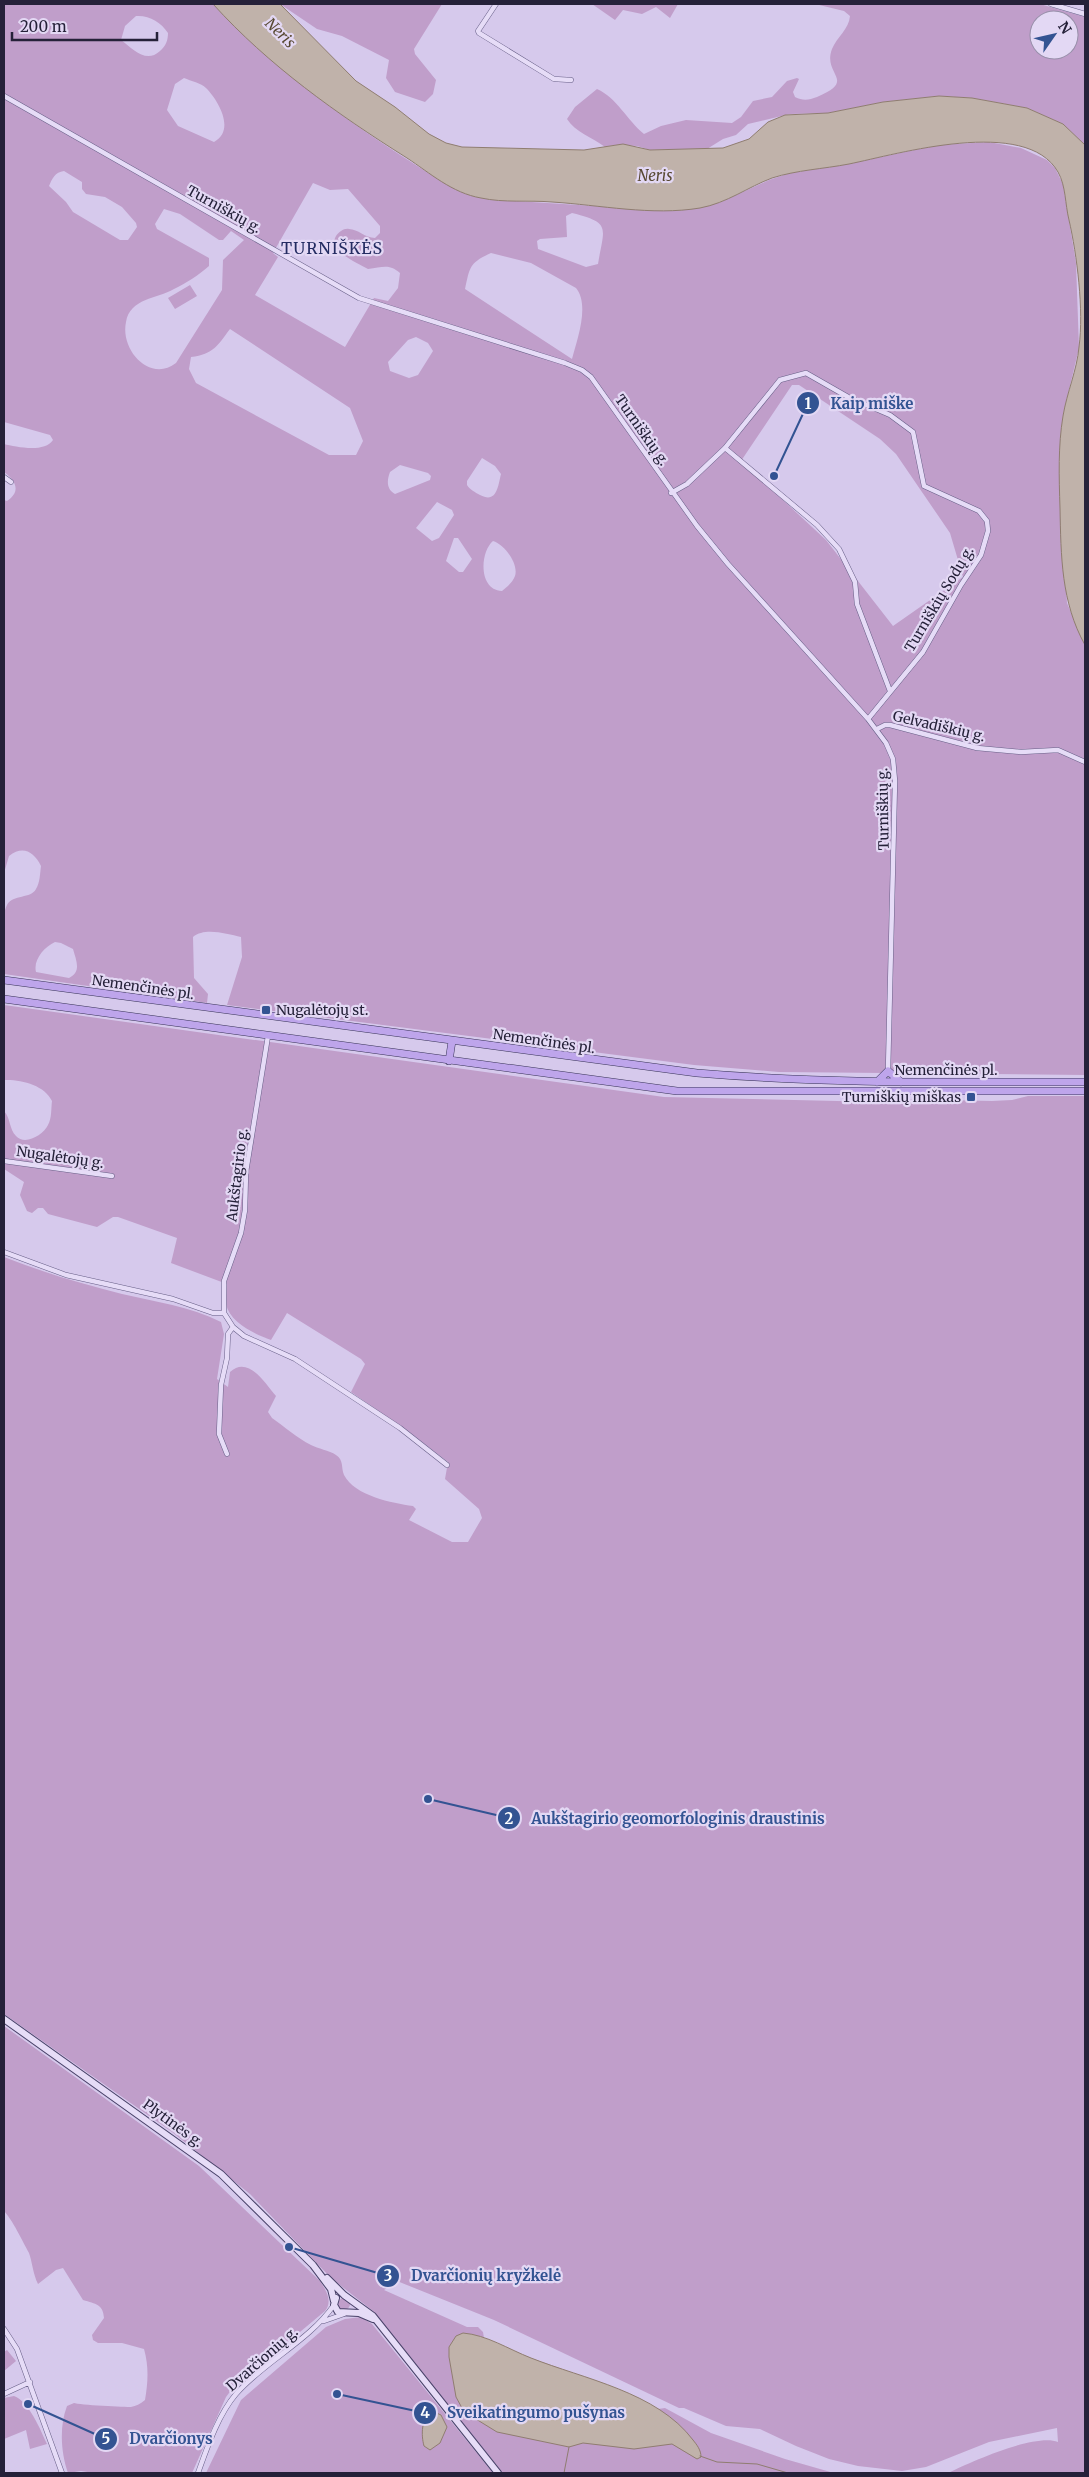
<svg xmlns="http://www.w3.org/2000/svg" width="1089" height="2477" font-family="Merriweather,serif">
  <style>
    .green { fill: #c09eca; fill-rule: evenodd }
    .water { fill: #c0b2aa; stroke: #8f7d70 }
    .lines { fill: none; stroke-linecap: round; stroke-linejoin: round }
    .stream { stroke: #8f7d70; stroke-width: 1 }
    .minor-casing { stroke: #675f87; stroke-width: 5.5 }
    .secondary-casing { stroke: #494269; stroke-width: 8 }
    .primary-casing { stroke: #373356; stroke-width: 8 }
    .minor { stroke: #e6dcf7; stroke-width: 4.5 }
    .secondary { stroke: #e6dcf7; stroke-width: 6 }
    .primary { stroke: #bea5eb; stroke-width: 7 }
    .poi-dot { fill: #335392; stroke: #e3d8f4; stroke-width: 2 }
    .labels { text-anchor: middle; stroke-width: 4.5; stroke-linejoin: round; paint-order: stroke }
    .street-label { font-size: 14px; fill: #252139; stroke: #e3d8f4 }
    .poi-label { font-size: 14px; fill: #252139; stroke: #e3d8f4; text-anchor: start }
    .water-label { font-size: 15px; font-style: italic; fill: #574832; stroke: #e3d8f4 }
    .quarter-label { font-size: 16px; letter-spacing: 1px; fill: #242c62; stroke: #e3d8f4 }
    .leader { fill: none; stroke: #335392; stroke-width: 2 }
    .callout-dot { fill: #335392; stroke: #e3d8f4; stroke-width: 2 }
    .mark-label { font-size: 15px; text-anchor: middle; font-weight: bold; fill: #fff }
    .callout-label { font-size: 15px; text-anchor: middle; font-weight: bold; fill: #335392; stroke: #e3d8f4; stroke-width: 4.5; stroke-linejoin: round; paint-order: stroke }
  </style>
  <rect width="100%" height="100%" fill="#d6c9ec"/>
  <path class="green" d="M4,4H213C278,74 362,132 443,182L464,193L486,199L657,210L697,208L721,202L769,180L790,173L843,165L938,145L989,142L1021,148L1047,160L1055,168L1063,184L1076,263L1079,348L1063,415L1059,460L1067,603L1085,645V1075L779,1072L694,1065L227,1005L242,957L241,937C227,934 205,927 193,937L194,978L208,994L207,1003L4,974C4,959 0,917 7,905C13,894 31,899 36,889C40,883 40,873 41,866C34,852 23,845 9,856L4,873V500L7,501C22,491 15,480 4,472V444C16,447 45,453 53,440L50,435L4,422ZM136,16C149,15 161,22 168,33C168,40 166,46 160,51C146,64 133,49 121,40L125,26ZM184,78C191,81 201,83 206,88C218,100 236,130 214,142L178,126L167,110L175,84ZM64,171L82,182V189L86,194L105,197L122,207L136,223L137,227L128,240H120L73,212L66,202L49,186C52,179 55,172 64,171ZM313,183L330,190L348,189L380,226V233L375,238C365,238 358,229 349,229C344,228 339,232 336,236C327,251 358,263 368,269C382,268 388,263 400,273L398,288L388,301L374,298L345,347L255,295L278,257L273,253ZM164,209L180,214L219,240H223L231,231L244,240L223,260L222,290L176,363C150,383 120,350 126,322C130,298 157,299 174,289C186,283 199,275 209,266V258L157,229L155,224ZM572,213C612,223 604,227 598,264L586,267L538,249L537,241L540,239L567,237L566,216ZM491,253L531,263L576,288C590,305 577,340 572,359L465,289C470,267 469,263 491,253ZM230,329L350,408L363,441L356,455H329L196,383L189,369L191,357C214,354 217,346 230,329ZM416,337L428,343L433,351L418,375L409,378L390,371L388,362L408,340ZM792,385H799L880,439L896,454L950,533L963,577L893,626L826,540L741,461ZM482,458L495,466L501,474C498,486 497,504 480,495C475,492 470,490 467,485V481ZM400,465L428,473L431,476L430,480L395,494C386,489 387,480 390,472ZM437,502L452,510L454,515L439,538L432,541L416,528ZM454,538H458L472,559L463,572H459L446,561ZM493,541C504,544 519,564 515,576C513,582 506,588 502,591C478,590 480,552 493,541ZM55,942L61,943L73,949C76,960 82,972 69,978L36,972C33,960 44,947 55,942Z
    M280,4H442L414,49L415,54L436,80L433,94L425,102L395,92L386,78L389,60L342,36L317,29Z
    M592,4H678L670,18L656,7L642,14L623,10L615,20Z
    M815,4H1040L1085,17V145L1063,124L1027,108L972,98L939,96L883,102L828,113L790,114L748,124L736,135L723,139L707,149L650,150L637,146L615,145L605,147C592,137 575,132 567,119L575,107L597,89C617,98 627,120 644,134L661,126L686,120L732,123L741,117L753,101L772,97L787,81L797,78L799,79L793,92L795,97C803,101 809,100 817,97C858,80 822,75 832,49C837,37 849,29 850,16L844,11ZM1039,20H1069V50H1039Z
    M190,285L197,296L175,309L168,298Z
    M4,1005L664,1097L880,1102L896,1099L992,1101L1012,1100L1028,1096H1085V2473H948C971,2462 1035,2433 1058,2442L1057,2428L989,2442L926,2467L902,2471L858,2466L829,2459L796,2446L760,2429L726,2426L684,2408H679L494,2320L397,2281L384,2290L467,2327H478L483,2332L484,2338L531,2358L602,2383L658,2409L665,2408L711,2433L785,2459L834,2473H503L373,2311L331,2278L250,2194L172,2132L4,2014V1257C42,1272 82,1284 122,1294C156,1302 189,1306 221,1322L224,1334L217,1379L228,1387L230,1372C248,1355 265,1383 276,1396L268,1412L272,1418C285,1427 297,1438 311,1445C318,1449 329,1450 336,1455C344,1460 341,1468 344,1475C355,1496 392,1503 413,1506L416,1509L409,1520L452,1542H468L482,1518L479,1509L445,1479L448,1462L410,1433L351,1392L365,1364L361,1359L287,1313L271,1340C255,1334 230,1323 226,1304C225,1298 227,1290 227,1284L171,1263L177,1238L118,1217H113L97,1227L48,1214L43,1208H38L32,1213L27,1211L20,1195L24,1182L4,1169V1111C11,1119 9,1129 16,1136C25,1146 43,1135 48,1125C52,1118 51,1108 52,1101C45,1085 20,1079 4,1080Z
    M4,2026L199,2166L320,2281C326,2290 333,2301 325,2311L232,2389L226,2397L192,2473H94L81,2471L68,2473C61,2453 59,2427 67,2406L74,2403C78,2405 127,2407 131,2407C136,2406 140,2404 145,2400C148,2382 149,2367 144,2349L122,2343H98L93,2340L92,2335L104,2318C103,2304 96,2304 83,2300L63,2268L56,2270L38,2284C33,2274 32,2261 29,2253C23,2242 12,2219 4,2211Z
    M338 2304a6 6 0 1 1 12 0a6 6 0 1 1-12 0Z
    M361,2317L372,2324L493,2473H206L241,2400L326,2327L345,2319Z
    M7,2350L16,2361L4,2371V2352Z
    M14,2396C29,2401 41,2431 47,2444L30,2449L26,2430L4,2439V2398Z"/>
  <path class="water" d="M213,4H280L356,81L395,107L429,134L446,143L462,147L584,150L623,144L650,150L723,148L749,139L768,122L785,115L828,113L883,102L939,96L972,98L1027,108L1063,124L1085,145V645C1061,602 1061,556 1060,508C1059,477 1058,446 1063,416C1067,392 1077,370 1079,347C1084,310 1077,255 1069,220C1065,204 1066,186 1058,172C1026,116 898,154 849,164C823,169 797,170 772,178C748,187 727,203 700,208C652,216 600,205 552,202C528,200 504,203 481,198C452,193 430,173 407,158C337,114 268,65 213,4Z
    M463,2333C487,2335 508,2349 531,2358C584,2379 657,2392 693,2440C697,2445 701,2450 701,2457L697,2459L672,2444L634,2449L583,2443L569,2447L497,2432L471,2416L462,2408L456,2397L449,2357V2347L456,2336Z
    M432,2411L441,2415L447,2427L440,2443L430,2450L424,2446C421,2435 421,2418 432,2411Z"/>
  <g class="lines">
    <path class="stream" d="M700,2456L717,2462L757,2464L788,2473
      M564,2473L569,2447"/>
    <g class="minor-casing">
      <path id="minor" d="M496,4L478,31L479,33L554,79L571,80
        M1051,4L1085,14
        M4,96L359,298L565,363L582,370L591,377L697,526L728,564L868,719L886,743L893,759L895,781L888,1071
        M725,448L817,525L839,549L855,582L857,604L890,691
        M4,477L11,482
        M671,493L687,484L725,448L780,380L806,373L848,397L890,415L913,432L924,486L979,511L987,521L988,531L981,555L961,585L923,652L868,719
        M877,729L885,725H890L977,748L1021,752L1058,750L1085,762
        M268,1036L246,1172L245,1210L241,1233L224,1281V1313L233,1327L244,1336L295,1359L400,1428L447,1465
        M4,1161L112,1176
        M4,1252L66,1275L173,1299L213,1313H224
        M227,1454L219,1434L221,1385L227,1358L228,1334L233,1327
        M324,2321L344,2314
        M4,2329L17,2349L62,2473
        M4,2394L30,2382
        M198,2473C207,2448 218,2415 236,2394C265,2361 309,2341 334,2305"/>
    </g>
    <g class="secondary-casing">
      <path id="secondary" d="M4,2019L221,2174L313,2265L331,2289L334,2301
        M327,2278L344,2295L373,2316L498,2473
        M336,2298L334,2305L338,2312L359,2313L373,2319"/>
    </g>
    <g class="primary-casing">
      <path id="primary" d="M4,980L697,1073C827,1084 956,1082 1085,1082
        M4,999L677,1091H1085
        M449,1061L452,1041
        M877,1082L888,1071L901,1082"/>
    </g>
    <use href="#minor" class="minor"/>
    <use href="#secondary" class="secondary"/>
    <use href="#primary" class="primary"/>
  </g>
  <g class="poi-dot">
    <rect x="261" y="1005" width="10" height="10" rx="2.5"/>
    <rect x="966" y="1092" width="10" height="10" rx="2.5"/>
  </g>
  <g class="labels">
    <g class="street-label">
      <text transform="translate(224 209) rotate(29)" y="5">Turniškių g.</text>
      <text transform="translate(642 430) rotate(55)" y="5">Turniškių g.</text>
      <text transform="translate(939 599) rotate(-59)" y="5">Turniškių Sodų g.</text>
      <text transform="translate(939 726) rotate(13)" y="5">Gelvadiškių g.</text>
      <text transform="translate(883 809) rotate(-91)" y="5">Turniškių g.</text>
      <text transform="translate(143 987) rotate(8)" y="5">Nemenčinės pl.</text>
      <text transform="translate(544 1041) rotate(8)" y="5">Nemenčinės pl.</text>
      <text x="946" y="1075">Nemenčinės pl.</text>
      <text transform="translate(60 1157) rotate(8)" y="5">Nugalėtojų g.</text>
      <text transform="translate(237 1175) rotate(-83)" y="5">Aukštagirio g.</text>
      <text transform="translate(173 2123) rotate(36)" y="5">Plytinės g.</text>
      <text transform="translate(262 2359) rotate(-41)" y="5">Dvarčionių g.</text>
    </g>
    <g class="poi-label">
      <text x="276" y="1015">Nugalėtojų st.</text>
      <text x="961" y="1102" text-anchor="end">Turniškių miškas</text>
    </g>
    <g class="water-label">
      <text transform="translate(280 33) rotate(45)" y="5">Neris</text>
      <text x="655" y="181">Neris</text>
    </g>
    <g class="quarter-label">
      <text x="332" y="254">TURNIŠKĖS</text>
    </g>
  </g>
  <path class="leader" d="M774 476L808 403M428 1799L509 1818M289 2247L388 2276M337 2394L425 2413M28 2404L106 2439"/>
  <g class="callout-dot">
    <circle cx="774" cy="476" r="5"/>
    <circle cx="428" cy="1799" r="5"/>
    <circle cx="289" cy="2247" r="5"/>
    <circle cx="337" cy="2394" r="5"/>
    <circle cx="28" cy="2404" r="5"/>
    <circle cx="808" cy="403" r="12"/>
    <circle cx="509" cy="1818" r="12"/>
    <circle cx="388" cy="2276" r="12"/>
    <circle cx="425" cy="2413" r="12"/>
    <circle cx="106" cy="2439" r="12"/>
  </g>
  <g class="mark-label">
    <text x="808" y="409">1</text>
    <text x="509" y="1824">2</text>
    <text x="388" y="2281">3</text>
    <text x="425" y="2418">4</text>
    <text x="106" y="2444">5</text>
  </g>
  <g class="callout-label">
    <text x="872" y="409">Kaip miške</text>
    <text x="678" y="1824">Aukštagirio geomorfologinis draustinis</text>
    <text x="486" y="2281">Dvarčionių kryžkelė</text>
    <text x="536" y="2418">Sveikatingumo pušynas</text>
    <text x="171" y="2444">Dvarčionys</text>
  </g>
  <rect width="1089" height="2477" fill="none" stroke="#252139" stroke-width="10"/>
  <g transform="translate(1054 35) rotate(56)"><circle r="24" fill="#e3d8f4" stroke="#978fa9"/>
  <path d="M0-4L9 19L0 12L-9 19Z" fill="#335392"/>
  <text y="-8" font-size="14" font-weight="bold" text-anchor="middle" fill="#252139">N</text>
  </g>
  <path d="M12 32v8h145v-8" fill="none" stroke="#252139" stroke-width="2.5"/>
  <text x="20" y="32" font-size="15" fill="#252139" stroke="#e3d8f4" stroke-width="4" paint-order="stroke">200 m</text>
</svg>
